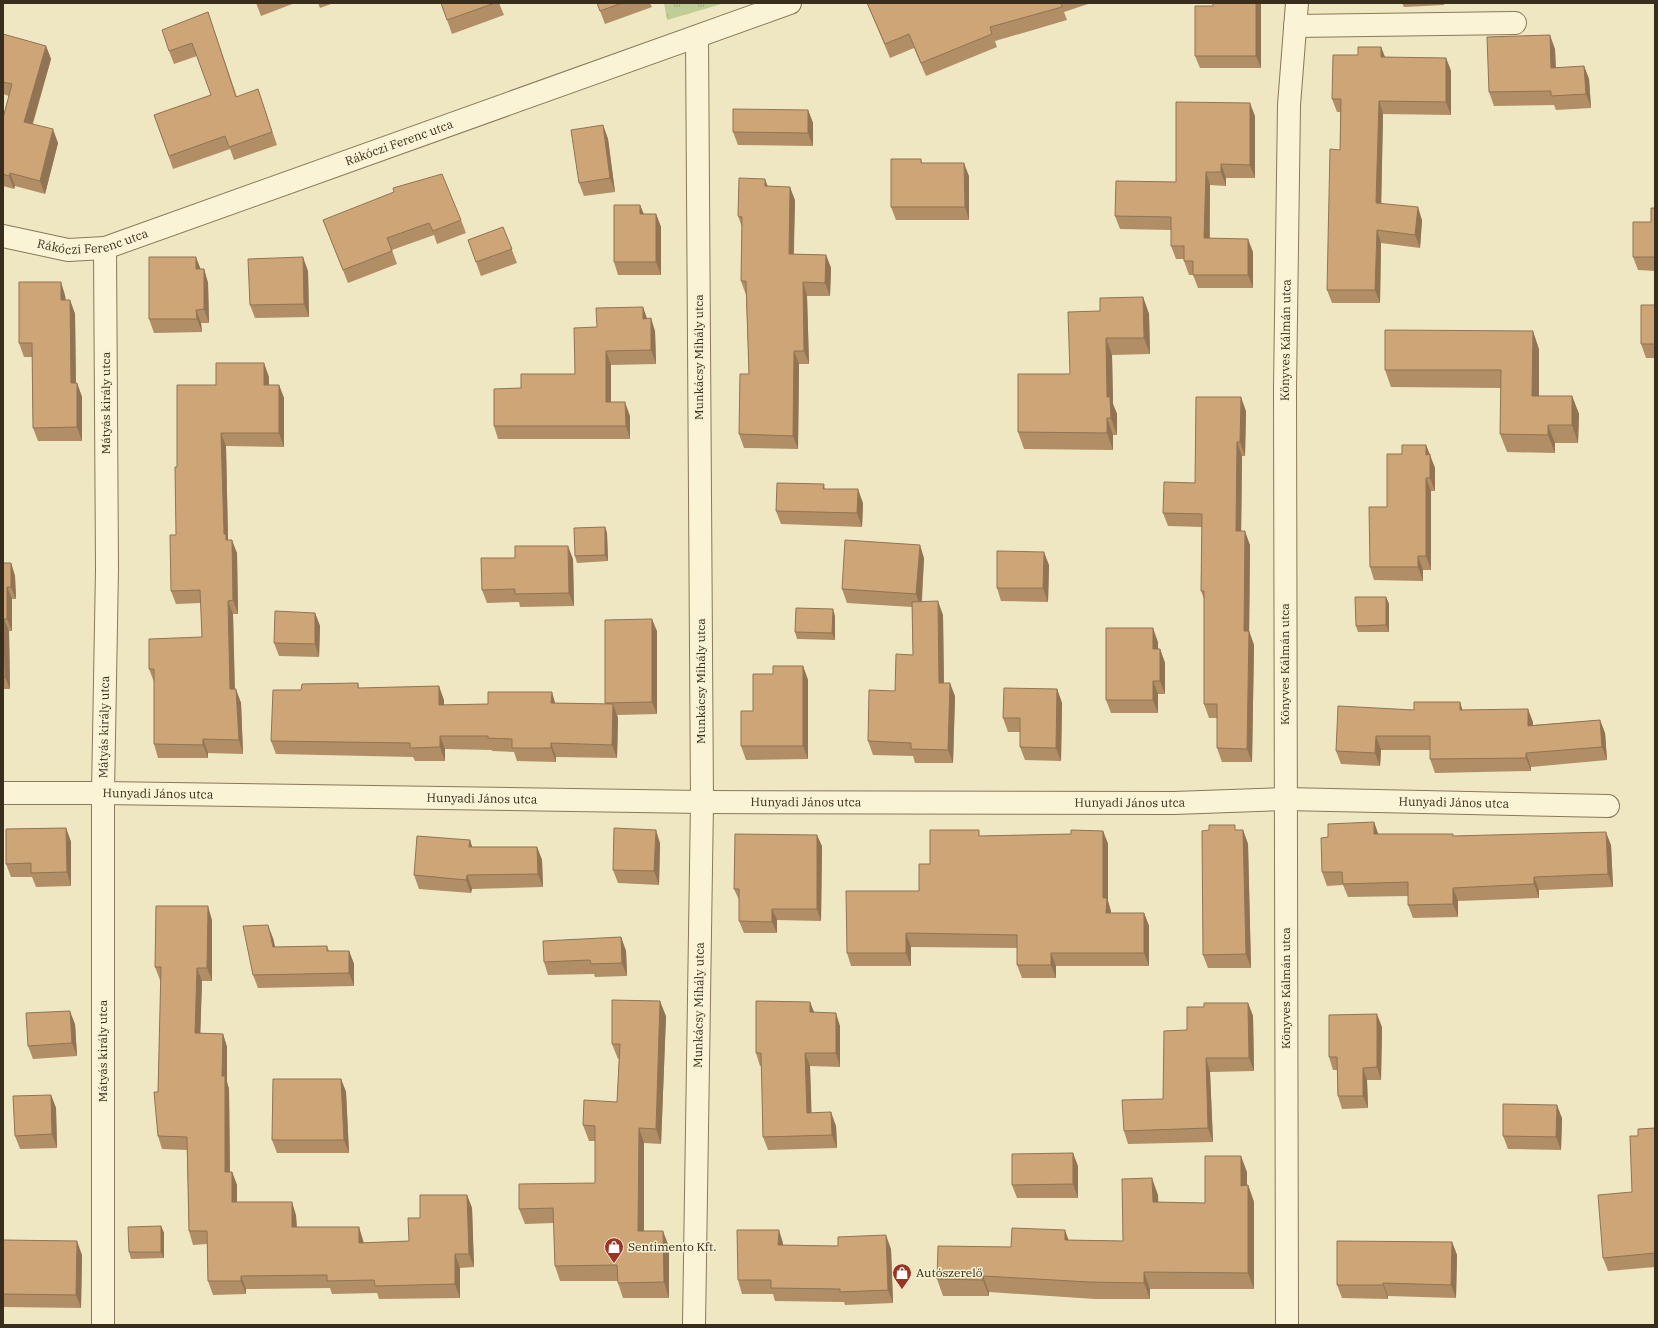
<svg xmlns="http://www.w3.org/2000/svg" width="1658" height="1328" font-family="'IBM Plex Serif',serif">
  <style>
    .grass { fill: url(#grass-tufts) }
    .lines { fill: none; stroke-linecap: round; stroke-linejoin: round }
    .minor-casing { stroke: #897859; stroke-width: 24 }
    .minor { stroke: #faf3d6; stroke-width: 22 }
    .wall { fill: #b18e66 }
    .shaded-wall { fill: #907453 }
    .building { fill: #cea577; stroke: #907453 }
    .labels { text-anchor: middle; stroke-width: 3; stroke-linejoin: round; paint-order: stroke }
    .street-label { font-size: 12px; fill: #392e1d; stroke: #f6f0d2 }
    .poi-label { font-size: 12px; fill: #392e1d; stroke: #f6f0d2; text-anchor: start }
  </style>
  <defs>
    <pattern id="grass-tufts" width="24" height="20" patternUnits="userSpaceOnUse"><rect width="24" height="20" fill="#c0cd96"/><path d="M3 7l-1-3M5 7V3M7 7l1-3M15 17l-1-3M17 17v-4M19 17l1-3" fill="none" stroke="#a6b081"/></pattern>
  </defs>
  <rect width="100%" height="100%" fill="#efe7c2"/>
  <path class="grass" d="M664,3H725L667,20Z"/>
  <g class="lines">
    <g class="minor-casing">
      <g id="minor">
        <path d="M1295,26L1515,23"/>
        <path id="s1" d="M3,236L68,250L105,248L790,3"/>
        <path id="s2" d="M3,793H103L702,802L1174,803L1285,799L1608,806"/>
        <path id="s3" d="M103,1325V793L107,569L105,248"/>
        <path id="s4" d="M694,1325L702,802L697,37"/>
        <path id="s5" d="M1287,1325L1285,389L1289,105L1297,3"/>
      </g>
    </g>
    <use href="#minor" class="minor"/>
  </g>
  <path class="wall" d="M256,3H295L261,16Z
    M318,3H334L320,8Z
    M441,3H499L504,15L452,34Z
    M597,3H650L652,7L605,24Z
    M867,3H1091L1064,12L1067,20L995,41L997,47L926,76L914,48L890,58Z
    M1261,3V68H1200L1195,56L1213,6Z
    M1402,3H1444V5L1404,7Z
    M208,12L237,97L258,89L277,145L234,160L230,149L173,169L154,115L211,95L197,56L174,64L169,51Z
    M3,34L46,46L51,59L33,124L58,143L45,194L15,186L14,189L3,186V118L9,96L3,94Z
    M1381,47L1385,57L1446,58L1451,71V115L1383,114L1381,203L1422,220L1420,248L1381,243L1380,303H1332L1327,290L1340,150V112H1337L1332,99L1358,55Z
    M1555,49L1556,68L1584,66L1589,79L1591,108L1556,110L1554,105L1494,106L1489,92Z
    M808,110L813,123V146L738,145L733,132Z
    M1255,116V178H1226V186L1210,185V238L1253,252V288H1198L1193,275H1189L1184,261V259H1176L1171,246V230L1120,229L1115,216L1176,182Z
    M603,125L608,139L615,192L584,196L579,183Z
    M921,159L922,163L969,176V220H896L891,207Z
    M768,186L795,200L794,254L826,255L831,268L830,296H807L809,364H799L798,449L744,448L739,434L749,374L746,295L741,281L742,227L738,216Z
    M640,205L644,214H656L661,227V275H618L614,262Z
    M1655,208V271L1638,270L1633,257L1651,222Z
    M323,220H461L466,233L437,244L434,235L392,250L397,264L348,283Z
    M503,227L517,263L481,276L468,240Z
    M200,269H204L208,283L209,323H201L202,332L154,333L149,319Z
    M308,271L309,317L255,318L250,305Z
    M65,295L66,300H70L75,314L76,383H77L82,397V441H38L33,428L32,357H24L19,343Z
    M1143,297L1149,314L1150,354L1112,355L1113,404L1117,414V435H1113V450L1024,449L1018,432L1070,374L1100,311Z
    M1655,305V358H1646L1641,344Z
    M647,318L655,331L656,364L611,365V402L630,416V439H498L494,426L521,388L575,374L597,327Z
    M1539,349V396H1572L1579,414L1578,443H1555V453L1507,452L1500,434L1501,388L1391,387L1385,370Z
    M269,377V385H279L284,398V447L226,446L228,540L237,553L238,614H233L235,689L241,703L243,754L208,753V758H158L154,744V682L149,669L202,637L201,603L176,604L171,591L176,535L216,385Z
    M1246,411L1245,456H1242L1241,531L1250,545L1249,631L1254,645L1252,762H1222L1217,748V718H1209L1204,704V599L1201,591L1202,527L1168,526L1163,513L1195,483Z
    M1426,445L1435,468V491H1431V570H1423V581L1374,580L1370,567L1402,454Z
    M824,484L825,489L863,503L862,527L781,524L776,511Z
    M605,527L607,533L608,561L577,563L575,556Z
    M924,558L922,602L943,615L944,683L955,696L953,763H915L913,756L873,755L868,741L895,691L913,655L912,607L847,603L842,589Z
    M573,559L574,606L520,607L519,602L487,603L482,590Z
    M3,560L4,563H11L15,576L16,599H12V631H9L10,689H3Z
    M1049,565L1048,602L1001,601L997,588Z
    M1386,597L1389,604V632H1358L1356,626Z
    M315,613L320,626L319,657L279,656L274,643Z
    M835,616V640L797,639L795,632Z
    M657,631V714L617,715L618,718L617,758L556,757V762L517,761L514,752L492,751V750L445,749V761H415L413,757L276,754L271,741L301,690L358,683L359,688L444,700V705L555,703L606,704L605,703Z
    M1158,642V649H1160L1165,663V694H1158V713H1111L1106,700Z
    M803,666L808,680V759L746,760L741,746L753,711L773,674Z
    M1057,689L1062,703L1061,761L1025,760L1020,747V732H1008L1003,718Z
    M1460,702L1462,710L1533,722V725L1600,720L1605,733L1607,760L1531,767V771L1435,773L1430,759V750H1381L1380,766L1341,764L1336,751L1414,710Z
    M1374,822L1378,834L1453,836L1611,845L1613,887L1539,890V898L1458,901V917L1413,918L1408,905V896L1348,897L1343,885L1327,886L1322,872L1328,837Z
    M66,828L71,842V886L36,887L32,877H11L6,864Z
    M1236,830H1243L1248,844L1251,968H1208L1203,955Z
    M1103,831L1108,844V901L1111,913H1144L1149,926V966H1056V978H1022L1017,965V948L911,947V966H851L847,953L919,891L930,864L981,836L1071,834Z
    M470,840L472,847H537L542,860L543,887L472,889L471,893L419,889L414,875Z
    M660,843L659,885L618,883L613,870Z
    M822,846L821,921L777,920V933H744L739,921V900L734,889Z
    M212,920V981H202L200,1033L223,1034L227,1047V1082L229,1089L230,1172H232L237,1185V1202L296,1215L297,1227L363,1240L364,1243L409,1241L420,1218L467,1195L472,1208L474,1267L460,1268V1298L379,1299L377,1293L332,1294L330,1288L246,1289V1294L213,1295L208,1281L207,1244L193,1245L189,1231L187,1150L162,1149L158,1136V1092L161,980H160L155,967Z
    M621,937L626,951L627,976L595,977L594,974L548,975L544,962Z
    M273,938L275,947L327,946L329,951H349L354,964V986L258,988L253,975Z
    M810,1002L814,1012L840,1026V1067L810,1066L811,1113L836,1126L837,1148L768,1150L763,1137L762,1066H760L756,1053Z
    M1248,1003L1253,1016L1254,1071L1210,1072L1213,1142L1128,1144L1124,1131L1163,1099L1187,1030L1204,1007Z
    M666,1016L661,1144L644,1143V1231L669,1247V1298H623L618,1283V1281H560L555,1266L554,1223L525,1224L519,1209L595,1183V1141H589L583,1125L617,1102L619,1059H618L612,1044Z
    M75,1024L77,1056L33,1059L28,1046Z
    M1382,1027L1381,1080H1367L1368,1108L1342,1109L1338,1096L1337,1070H1333L1329,1057Z
    M341,1079L346,1092L349,1153H277L272,1140Z
    M51,1095L56,1108L57,1148L20,1149L15,1136Z
    M1562,1118L1561,1150L1508,1149L1503,1136Z
    M1655,1128V1267L1608,1271L1603,1258L1632,1192L1638,1136Z
    M1078,1166V1198H1017L1012,1185Z
    M1247,1172V1185H1248L1254,1202V1289H1150V1299H1095L989,1292V1296H943L937,1279L1011,1247L1069,1240L1123,1241L1158,1195V1202L1205,1203Z
    M161,1226L164,1233V1258L131,1259L129,1252Z
    M3,1240L82,1255L81,1308L4,1307L3,1304Z
    M1452,1242L1457,1255L1456,1298L1388,1296V1299L1342,1298L1337,1285Z
    M783,1243V1245L891,1249L893,1303L845,1305L844,1302L775,1301L773,1294H742L738,1280Z"/>
  <path class="shaded-wall" d="M1256,3H1261V68L1256,56Z
    M1550,35L1555,49L1556,81L1551,68Z
    M46,46L51,59L29,135L24,122Z
    M1381,47L1386,60L1381,57Z
    M1446,58L1451,71V115L1446,102Z
    M1584,66L1589,79L1591,108L1586,94Z
    M1379,101L1383,114L1381,216L1376,203Z
    M1250,103L1255,116V178L1250,165Z
    M808,110L813,123V146L808,133Z
    M603,125L608,139L615,192L610,178Z
    M53,129L58,143L45,194L40,181Z
    M964,163L969,176V220L965,207Z
    M1221,164L1226,178V186L1221,172Z
    M1206,172L1210,185L1209,252L1204,238Z
    M10,173L15,186L14,189L9,176Z
    M765,179L770,192L765,186Z
    M790,187L795,200L793,267L789,254Z
    M640,205L645,218L640,214Z
    M1418,207L1422,220L1420,248L1415,235Z
    M656,214L661,227V275L656,262Z
    M1377,230L1381,243L1380,303L1375,290Z
    M1248,239L1253,252V288L1248,275Z
    M826,255L831,268L830,296L825,283Z
    M196,257L201,270L196,269Z
    M303,257L308,271L309,317L304,304Z
    M204,269L208,283L209,323L204,309Z
    M61,282L65,295L66,314L61,300Z
    M803,282L807,296L809,364L804,351Z
    M1143,297L1149,314L1150,354L1144,338Z
    M70,300L75,314L76,397L71,383Z
    M643,307L648,321L643,319Z
    M196,310L201,323L202,332L197,319Z
    M651,318L655,331L656,364L651,350Z
    M1533,331L1539,349V414L1532,396Z
    M1106,338L1112,355L1113,404L1117,414V435L1111,418L1107,397Z
    M606,351L611,365V416L606,402Z
    M794,351L799,364L798,449L793,436Z
    M264,363L269,377V399L264,385Z
    M77,383L82,397V441L77,427Z
    M279,385L284,398V447L279,433Z
    M1572,396L1579,414L1578,443L1572,425Z
    M1241,397L1246,411L1245,456L1240,442Z
    M625,402L630,416V439L626,426Z
    M1107,418L1113,435V450L1107,433Z
    M1548,425L1555,443V453L1548,435Z
    M221,433L226,446L228,540L231,553L224,534Z
    M1237,442L1242,456L1241,545L1236,531Z
    M1426,445L1435,468V491L1430,478L1426,455Z
    M1426,478L1431,491V570L1426,556Z
    M858,489L863,503L862,527L857,513Z
    M605,527L607,533L608,561L605,555Z
    M1245,531L1250,545L1249,645L1244,631Z
    M232,540L237,553L238,614L233,600Z
    M920,545L924,558L921,608L916,594Z
    M568,546L573,559L574,606L569,593Z
    M1044,552L1049,565L1048,602L1043,588Z
    M1418,556L1423,570V581L1418,567Z
    M11,563L15,576L16,599L11,587Z
    M7,587L12,599V631L7,619Z
    M1386,597L1389,604V632L1386,625Z
    M228,601L233,614L235,703L230,689Z
    M938,601L943,615L944,696L939,683Z
    M833,609L835,616V640L832,633Z
    M315,613L320,626L319,657L315,644Z
    M4,619L9,631L10,689L5,677Z
    M652,619L657,631V714L652,702Z
    M1153,628L1158,642V663L1153,649Z
    M1249,631L1254,645L1252,762L1247,749Z
    M1160,649L1165,663V694L1160,681Z
    M803,666L808,680V759L803,746Z
    M1153,681L1158,694V713L1153,700Z
    M950,683L955,696L953,763L948,750Z
    M439,686L444,700V719L439,705Z
    M236,689L241,703L243,754L239,740Z
    M1057,689L1062,703L1061,761L1056,748Z
    M552,692L556,706L551,703Z
    M1460,702L1464,715L1460,710Z
    M613,704L618,718L617,758L612,745Z
    M1528,709L1533,722V739L1528,726Z
    M1600,720L1605,733L1607,760L1602,747Z
    M440,736L445,749V761L440,747Z
    M1376,736L1381,750L1380,766L1375,753Z
    M203,739L208,753V758L203,745Z
    M551,743L556,757V762L551,748Z
    M1526,753L1531,767V771L1526,758Z
    M1374,822L1379,836L1374,834Z
    M66,828L71,842V886L67,872Z
    M656,830L660,843L659,885L654,871Z
    M1243,830L1248,844L1251,968L1246,954Z
    M1103,831L1108,844V901L1111,911V926L1106,913L1103,898Z
    M1606,832L1611,845L1613,887L1608,874Z
    M817,835L822,846L821,921L817,909Z
    M470,840L474,853L469,847Z
    M537,847L542,860L543,887L538,874Z
    M467,875L472,889L471,893L466,880Z
    M1534,877L1539,890V898L1534,884Z
    M1453,888L1458,901V917L1453,904Z
    M208,906L212,920V981L207,968Z
    M772,909L777,920V933L772,922Z
    M1144,913L1149,926V966L1144,953Z
    M268,925L273,938L278,960L273,947Z
    M906,933L911,947V966L906,953Z
    M621,937L626,951L627,976L622,963Z
    M349,951L354,964V986L349,973Z
    M1051,953L1056,966V978L1051,965Z
    M197,968L202,981L200,1046L195,1033Z
    M660,1001L666,1016L661,1144L656,1129Z
    M810,1002L815,1015L810,1012Z
    M1248,1003L1253,1016L1254,1071L1249,1058Z
    M70,1011L75,1024L77,1056L72,1043Z
    M836,1013L840,1026V1067L836,1053Z
    M1377,1014L1382,1027L1381,1080L1377,1067Z
    M223,1034L227,1047V1082L229,1089L230,1185L225,1172L222,1076Z
    M805,1053L810,1066L812,1126L807,1113Z
    M1206,1058L1210,1072L1213,1142L1208,1128Z
    M1363,1068L1367,1080L1368,1108L1363,1096Z
    M341,1079L346,1092L349,1153L344,1140Z
    M51,1095L56,1108L57,1148L52,1134Z
    M1557,1105L1562,1118L1561,1150L1556,1137Z
    M831,1112L836,1126L837,1148L832,1135Z
    M639,1128L644,1143V1247L638,1231Z
    M1073,1153L1078,1166V1198L1073,1184Z
    M1241,1156L1247,1172V1202L1241,1186Z
    M232,1172L237,1185V1216L232,1202Z
    M1152,1178L1158,1195L1159,1218L1153,1202Z
    M1248,1185L1254,1202V1289L1248,1273Z
    M467,1195L472,1208L474,1267L469,1254Z
    M292,1202L296,1215L297,1240L292,1227Z
    M161,1226L164,1233V1258L161,1252Z
    M359,1227L363,1240L364,1256L359,1243Z
    M779,1230L783,1243V1259L778,1245Z
    M1065,1230L1071,1247L1065,1240Z
    M663,1231L669,1247V1298L664,1282Z
    M886,1235L891,1249L893,1303L888,1290Z
    M77,1241L82,1255L81,1308L76,1295Z
    M1452,1242L1457,1255L1456,1298L1451,1285Z
    M455,1254L460,1268V1298L455,1284Z
    M1144,1272L1150,1289V1299L1144,1283Z
    M241,1276L246,1289V1294L241,1281Z
    M983,1276L989,1292V1296L983,1280Z
    M1383,1283L1388,1296V1299L1383,1285Z"/>
  <path class="building" d="M441,3H495L447,20Z
    M597,3H622L600,11Z
    M867,3H1061L1062,7L990,27L992,34L921,63L909,34L885,44Z
    M1213,3H1256V56H1195V6H1213Z
    M208,12L236,97L258,89L272,132L229,147L225,136L169,156L154,115L211,95L192,43L169,51L162,30Z
    M3,34L46,46L24,122L53,129L40,181L10,173L9,176L3,174V118L12,84L3,82Z
    M1550,35L1551,68L1584,66L1586,94L1551,96V91L1489,92L1487,37Z
    M1358,47H1381V57L1446,58V102L1379,101L1376,203L1418,207L1415,235L1377,230L1375,290H1327L1330,149L1340,150L1341,99H1332L1333,55H1358Z
    M1176,102L1250,103V165L1221,164V172H1206L1204,238L1248,239V275H1193V261H1184V246H1171V217L1115,216L1116,181L1176,182Z
    M733,109L808,110V133L733,132Z
    M603,125L610,178L579,183L571,130Z
    M891,159H921V163H964L965,207H891Z
    M442,174L461,220L433,231L429,223L387,238L392,251L343,270L323,220L394,192L393,188Z
    M739,178L765,179V186L790,187L789,254L826,255L825,283L803,282L804,351H794L793,436L739,434L740,374H749L746,281H741L742,217L738,216Z
    M614,205H640V214H656V262H614Z
    M1651,208H1655V257H1633V222H1651Z
    M503,227L512,249L476,262L468,240Z
    M149,257H196V269H204V309L196,310L197,319H149Z
    M303,257L304,304L250,305L248,259Z
    M19,282H61V300H70L71,383H77V427L33,428L32,343H19Z
    M1143,297L1144,338H1106L1107,397H1110L1111,418H1107V433L1018,432V374H1070L1068,312L1100,311V298Z
    M1641,305H1655V344H1641Z
    M643,307V319L651,318V350L606,351V402H625L626,426H494V389L521,388V374H575L574,328L597,327L596,308Z
    M1385,330L1533,331L1532,396H1572V425H1548V435L1500,434L1501,370H1385Z
    M216,363H264V385H279V433H221L224,534H226V540H232L233,600L228,601L230,689H236L239,740L203,739V745L154,744V669H149V639L202,637L200,590L171,591L170,535H176L175,467H177V385H216Z
    M1196,397H1241L1240,442H1237L1236,531H1245L1244,631H1249L1247,749L1217,748V704H1204V591H1201L1202,514L1163,513L1164,482L1195,483Z
    M1402,445H1426V455L1430,454V478H1426V556H1418V567H1370L1369,507H1387V454H1402Z
    M777,483L824,484L823,489H858L857,513L776,511Z
    M605,527V555L575,556L574,528Z
    M845,540L920,545L916,594L842,589Z
    M515,546H568L569,593L515,594V589L482,590L481,558H515Z
    M997,551L1044,552L1043,588H997Z
    M3,563H11V587H7V619H4L5,677H3Z
    M1355,597H1386V625L1356,626Z
    M938,601L939,683H950L948,750L911,749V743L868,741L869,690L895,691L896,654L913,655L912,602Z
    M796,608L833,609L832,633L795,632Z
    M275,611L315,613V644L274,643Z
    M652,619V702L605,703V620Z
    M1106,628H1153V649H1160V681H1153V700H1106Z
    M773,666H803V746H741V711H753V674H773Z
    M358,683V688L439,686V705L488,704V692H552L551,703L613,704L612,745L551,743V748H512V739L488,738V736H440V747L410,748V743L271,741L273,690H301L302,684Z
    M1004,688L1057,689L1056,748L1020,747V718H1003Z
    M1414,702H1460V710L1528,709V726L1600,720L1602,747L1526,753V758L1430,759V736H1376L1375,753L1336,751L1338,706L1414,710Z
    M1374,822V834H1453V836L1606,832L1608,874L1534,877V884L1453,888V904L1408,905V882L1343,884L1342,872H1322L1321,838L1328,837V824Z
    M1209,825H1235V830H1243L1246,954L1203,955L1202,831L1209,830Z
    M66,828L67,872L31,873V863L6,864V829Z
    M614,828L656,830L654,871L613,870Z
    M930,830H979V836L1071,834V830L1103,831V898H1107L1106,913H1144V953H1051V965H1017V935L906,933V953H847L846,891H919V864H930Z
    M735,834L817,835V909H772V922L739,921V889H734Z
    M417,836L470,840L469,847H537L538,874L467,875L466,880L414,875Z
    M156,906H208L207,968H197L195,1033L223,1034L222,1076H225V1172H232V1202H292V1227H359V1243L409,1241L408,1218H420V1195H467L469,1254H455V1284L375,1286L374,1280L327,1281V1275L241,1276V1281H208L207,1231H189L187,1137L158,1136L154,1092H158L161,967H155Z
    M268,925L273,947L327,946V951H349V973L253,975L243,926Z
    M621,937L622,963L591,964L590,960L544,962L543,941Z
    M612,1000L660,1001L656,1129L639,1128L638,1231H663L664,1282L618,1283L617,1265L555,1266L553,1208L519,1209V1184L595,1183V1126L583,1125L584,1100L617,1102L620,1044H612Z
    M756,1001L810,1002V1012L836,1013V1053H805L807,1113L831,1112L832,1135L763,1137L761,1053H756Z
    M1204,1003H1248L1249,1058H1206L1208,1128L1124,1131L1122,1100L1163,1099L1164,1031L1187,1030V1007H1204Z
    M70,1011L72,1043L28,1046L26,1013Z
    M1377,1014V1067L1363,1068V1096H1338L1337,1057H1329V1015Z
    M273,1079H341L344,1140H272Z
    M51,1095L52,1134L15,1136L13,1096Z
    M1503,1104L1557,1105L1556,1137L1503,1136Z
    M1655,1128V1253L1603,1258L1598,1195L1632,1192L1630,1136H1638V1129Z
    M1073,1153V1184L1012,1185V1154Z
    M1205,1156H1241V1186L1248,1185V1273L1144,1272V1283L1089,1282L983,1276V1280L937,1279L938,1246L1011,1247L1012,1228L1065,1230V1240L1123,1241L1122,1179L1152,1178L1153,1202L1205,1203Z
    M161,1226V1252H129L128,1227Z
    M737,1230H779L778,1245L838,1246V1237L886,1235L888,1290L840,1292V1289L771,1288V1280H738Z
    M3,1240L77,1241L76,1295L3,1294Z
    M1337,1241L1452,1242L1451,1285L1383,1283V1285H1337Z"/>
  <defs>
    <g id="shop-pin" transform="scale(1)"><path d="M0 17L-7.5 6A9.5 9.5 0 1 1 7.5 6Z" fill="#9a3427" stroke="#f6f0d2"/><path d="M-5-2.5h2.3a2.7 3.5 0 0 1 5.4 0H5L5.5 6h-11ZM-1.5-2.5h3a1.5 2.3 0 0 0-3 0Z" fill="#fff"/></g>
  </defs>
  <g fill-rule="evenodd">
    <use href="#shop-pin" x="614" y="1247"/>
    <use href="#shop-pin" x="902" y="1273"/>
  </g>
  <g class="labels">
    <g class="street-label">
      <text dy="4" stroke="none"><textPath href="#s1" startOffset="416">Rákóczi Ferenc utca</textPath></text>
      <text dy="4" stroke="none"><textPath href="#s1" startOffset="92">Rákóczi Ferenc utca</textPath></text>
      <text dy="4" stroke="none"><textPath href="#s5" startOffset="985">Könyves Kálmán utca</textPath></text>
      <text transform="translate(699 357) rotate(-90)" y="4">Munkácsy Mihály utca</text>
      <text transform="translate(106 403) rotate(-90)" y="4">Mátyás király utca</text>
      <text transform="translate(1285 664) rotate(-90)" y="4">Könyves Kálmán utca</text>
      <text transform="translate(701 681) rotate(-90)" y="4">Munkácsy Mihály utca</text>
      <text dy="4" stroke="none"><textPath href="#s3" startOffset="598">Mátyás király utca</textPath></text>
      <text dy="4" stroke="none"><textPath href="#s2" startOffset="155">Hunyadi János utca</textPath></text>
      <text dy="4" stroke="none"><textPath href="#s2" startOffset="479">Hunyadi János utca</textPath></text>
      <text dy="4" stroke="none"><textPath href="#s2" startOffset="1451">Hunyadi János utca</textPath></text>
      <text dy="4" stroke="none"><textPath href="#s2" startOffset="803">Hunyadi János utca</textPath></text>
      <text dy="4" stroke="none"><textPath href="#s2" startOffset="1127">Hunyadi János utca</textPath></text>
      <text transform="translate(1286 988) rotate(-90)" y="4">Könyves Kálmán utca</text>
      <text dy="4" stroke="none"><textPath href="#s4" startOffset="320">Munkácsy Mihály utca</textPath></text>
      <text transform="translate(103 1051) rotate(-90)" y="4">Mátyás király utca</text>
    </g>
    <g class="poi-label">
      <text x="628" y="1251">Sentimento Kft.</text>
      <text x="916" y="1277">Autószerelő</text>
    </g>
  </g>
  <rect width="1658" height="1328" fill="none" stroke="#392e1d" stroke-width="8"/>
</svg>
